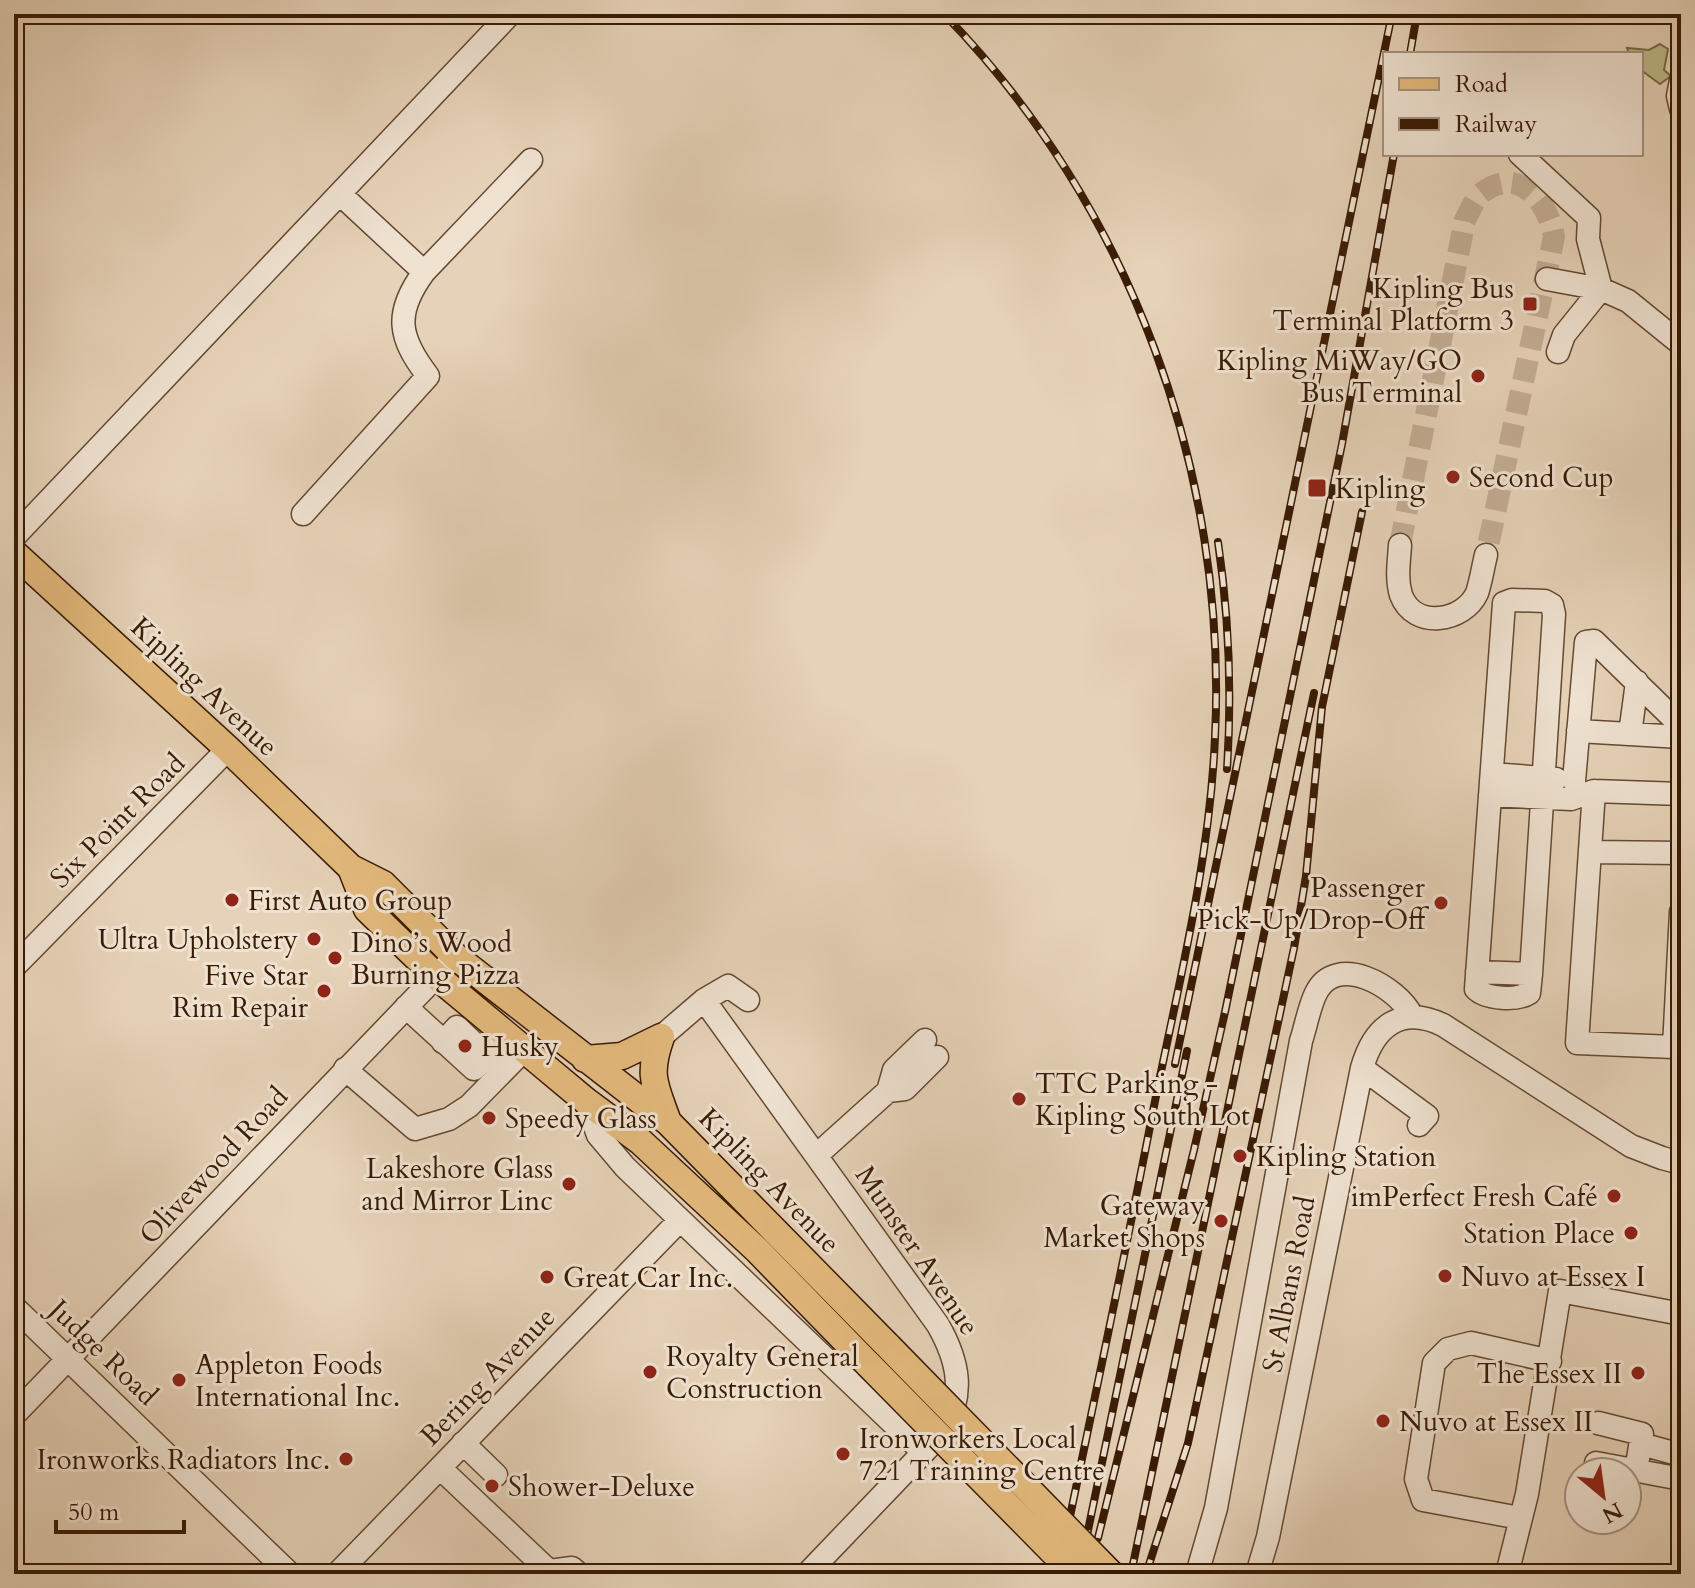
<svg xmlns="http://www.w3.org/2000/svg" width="1695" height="1588" font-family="Cardo,serif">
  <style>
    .green { fill: #bdba89; stroke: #7b6a46; stroke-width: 2 }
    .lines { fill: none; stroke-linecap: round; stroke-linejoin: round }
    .minor-tunnel { stroke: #c3ad94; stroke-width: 22; stroke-dasharray: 22 11; stroke-linecap: butt }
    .minor-casing { stroke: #644931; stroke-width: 25 }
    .major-casing { stroke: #391b04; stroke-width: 29 }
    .minor { stroke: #efe2d1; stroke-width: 22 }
    .major { stroke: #e3b97c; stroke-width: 26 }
    .rail-casing { stroke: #391b04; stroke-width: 8 }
    .rail { stroke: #efe2d1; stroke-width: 5; stroke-dasharray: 15; stroke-linecap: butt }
    .major-bridge-casing { stroke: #391b04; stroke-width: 29; stroke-linecap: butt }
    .major-bridge { stroke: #e3b97c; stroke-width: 26 }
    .poi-dot { fill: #8f2418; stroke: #efe2d1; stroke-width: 3 }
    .labels { text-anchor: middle; stroke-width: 6; stroke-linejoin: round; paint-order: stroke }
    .poi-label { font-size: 28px; fill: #391b04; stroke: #efe2d1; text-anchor: start }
    .street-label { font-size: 28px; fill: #391b04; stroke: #efe2d1 }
  </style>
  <rect width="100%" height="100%" fill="#e6d2b8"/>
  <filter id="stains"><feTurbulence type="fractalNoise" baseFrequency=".0025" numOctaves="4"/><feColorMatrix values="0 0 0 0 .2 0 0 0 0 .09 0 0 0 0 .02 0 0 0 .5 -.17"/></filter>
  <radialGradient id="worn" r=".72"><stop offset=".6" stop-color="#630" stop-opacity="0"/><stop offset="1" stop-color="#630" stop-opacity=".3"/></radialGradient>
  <path class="green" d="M1660,44L1668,49L1664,70L1671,76L1660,84L1641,70V54H1629L1627,48L1649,50Z"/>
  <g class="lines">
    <path class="minor-tunnel" d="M1400,545L1465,220C1470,211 1474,199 1482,193C1519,164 1549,203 1554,237L1486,555"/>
    <g class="minor-casing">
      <path id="minor" d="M1681,80L1678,96L1681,109
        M1520,154L1589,218L1588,239L1601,289L1564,335L1558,352
        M424,272L531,160
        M1547,279L1601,289L1628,301L1681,344
        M303,514L428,376C398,337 394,313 424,272L340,194
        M14,537L510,14
        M1400,545C1399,562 1396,578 1401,595C1414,630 1464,622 1477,593C1481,581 1483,567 1486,555
        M1512,600L1545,601L1552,605L1554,614L1531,974L1529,993C1517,1001 1486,999 1476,989L1504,603Z
        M1578,731L1681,737
        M1630,734L1637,682
        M1492,774L1556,779
        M1574,781L1586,642L1594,641L1681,726
        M1594,791L1577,1043L1674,1047L1681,912
        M1490,795L1571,799L1594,791L1681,794
        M1590,852L1681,853
        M14,967L228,749
        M1477,972L1531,974
        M704,1000L728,986L748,1000
        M406,1007L474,1069L507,1037
        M661,1037L704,1000L938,1325C959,1362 965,1394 943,1432L807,1574
        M443,1042L457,1027L487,1056
        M1362,1068L1427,1116L1419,1125
        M345,1069L415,1129L449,1119L469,1106L524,1050
        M888,1091L905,1089L937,1057
        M586,1101L598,1135L625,1167L923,1452
        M818,1154L888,1091L894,1070L925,1040
        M14,1307L290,1574
        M14,1415L446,966
        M1598,1423L1642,1434L1636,1471
        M463,1443L496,1475
        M1652,1447L1681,1455
        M1596,1463L1681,1479
        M440,1468L549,1571L572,1568L579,1574
        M1520,1518L1423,1500L1416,1479L1434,1363L1448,1349L1471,1343L1550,1361
        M337,1574L680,1220
        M1197,1574L1216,1508L1301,1041C1306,1026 1309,1007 1316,993C1336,952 1397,986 1412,1016
        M1257,1574L1268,1537L1362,1068C1374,1026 1401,1005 1443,1025L1631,1146L1662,1158L1681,1163
        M1507,1574L1527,1494L1560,1291L1681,1314"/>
    </g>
    <g class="major-casing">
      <path id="major" d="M14,553L228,749L351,868L383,884L456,957L668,1122L889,1347
        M351,868L367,909L409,950L436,976L586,1101L640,1141L757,1250L868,1364
        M661,1037C647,1076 655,1085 668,1122
        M585,1059L622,1056L661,1037"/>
    </g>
    <use href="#minor" class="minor"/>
    <use href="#major" class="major"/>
    <g class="rail-casing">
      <path id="rail" d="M944,14C1130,205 1228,472 1215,737C1210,858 1180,978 1156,1096C1125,1256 1091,1415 1058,1574
        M1410,54L1417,14
        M1218,542C1229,617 1232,693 1227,769
        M1175,1064L1392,14
        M1098,1538L1194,1150L1225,1012L1342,444L1394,154
        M1079,1574L1187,1051
        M1131,1574L1314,693
        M1146,1574L1188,1443L1294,948L1306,876L1322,707L1362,512"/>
    </g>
    <use href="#rail" class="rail"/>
    <g class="major-bridge-casing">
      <path id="major-bridge" d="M889,1347L1111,1574
        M868,1364L1075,1574"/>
    </g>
    <use href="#major-bridge" class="major-bridge"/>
  </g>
  <g class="poi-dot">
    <rect x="1522" y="296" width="16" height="16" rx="4"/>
    <circle cx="1478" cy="376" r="8"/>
    <circle cx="1453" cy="477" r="8"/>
    <rect x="1307" y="478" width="20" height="20" rx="4"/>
    <circle cx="232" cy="900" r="8"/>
    <circle cx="1441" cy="903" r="8"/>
    <circle cx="314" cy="939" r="8"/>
    <circle cx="335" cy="958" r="8"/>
    <circle cx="324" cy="991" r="8"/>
    <circle cx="465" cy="1046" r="8"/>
    <circle cx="1019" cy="1099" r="8"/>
    <circle cx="489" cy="1118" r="8"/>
    <circle cx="1240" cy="1156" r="8"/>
    <circle cx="569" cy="1184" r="8"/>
    <circle cx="1614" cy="1196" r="8"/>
    <circle cx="1221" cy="1221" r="8"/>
    <circle cx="1631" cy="1233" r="8"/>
    <circle cx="1445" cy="1276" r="8"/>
    <circle cx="547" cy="1277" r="8"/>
    <circle cx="650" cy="1372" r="8"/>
    <circle cx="1638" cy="1373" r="8"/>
    <circle cx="179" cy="1380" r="8"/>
    <circle cx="1383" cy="1421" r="8"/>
    <circle cx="843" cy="1454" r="8"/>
    <circle cx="346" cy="1459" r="8"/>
    <circle cx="492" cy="1486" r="8"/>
  </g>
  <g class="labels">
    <g class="poi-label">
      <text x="1514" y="298" text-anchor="end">Kipling Bus<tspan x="1514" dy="32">Terminal Platform 3</tspan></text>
      <text x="1462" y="370" text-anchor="end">Kipling MiWay/GO<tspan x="1462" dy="32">Bus Terminal</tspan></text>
      <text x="1469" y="487">Second Cup</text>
      <text x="1335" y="498">Kipling</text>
      <text x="1425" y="897" text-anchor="end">Passenger<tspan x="1425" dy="32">Pick-Up/Drop-Off</tspan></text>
      <text x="248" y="910">First Auto Group</text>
      <text x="298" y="949" text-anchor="end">Ultra Upholstery</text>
      <text x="351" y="952">Dino’s Wood<tspan x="351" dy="32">Burning Pizza</tspan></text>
      <text x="308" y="985" text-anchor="end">Five Star<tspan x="308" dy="32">Rim Repair</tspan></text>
      <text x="481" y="1056">Husky</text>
      <text x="1035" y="1093">TTC Parking -<tspan x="1035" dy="32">Kipling South Lot</tspan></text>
      <text x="505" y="1128">Speedy Glass</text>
      <text x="1256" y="1166">Kipling Station</text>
      <text x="553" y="1178" text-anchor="end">Lakeshore Glass<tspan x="553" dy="32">and Mirror Linc</tspan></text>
      <text x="1598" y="1206" text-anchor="end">imPerfect Fresh Café</text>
      <text x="1205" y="1215" text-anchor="end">Gateway<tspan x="1205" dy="32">Market Shops</tspan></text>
      <text x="1615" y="1243" text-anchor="end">Station Place</text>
      <text x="1461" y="1286">Nuvo at Essex I</text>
      <text x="563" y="1287">Great Car Inc.</text>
      <text x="666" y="1366">Royalty General<tspan x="666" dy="32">Construction</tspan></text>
      <text x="195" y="1374">Appleton Foods<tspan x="195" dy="32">International Inc.</tspan></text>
      <text x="1622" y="1383" text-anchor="end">The Essex II</text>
      <text x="1399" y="1431">Nuvo at Essex II</text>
      <text x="859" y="1448">Ironworkers Local<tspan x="859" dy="32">721 Training Centre</tspan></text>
      <text x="330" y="1469" text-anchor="end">Ironworks Radiators Inc.</text>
      <text x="508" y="1496">Shower-Deluxe</text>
    </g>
    <g class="street-label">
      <text transform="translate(205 686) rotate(43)" y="10">Kipling Avenue</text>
      <text transform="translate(117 820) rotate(-45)" y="10">Six Point Road</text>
      <text transform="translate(213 1165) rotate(-47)" y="10">Olivewood Road</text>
      <text transform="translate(770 1180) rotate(46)" y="10">Kipling Avenue</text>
      <text transform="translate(918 1250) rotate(56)" y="10">Munster Avenue</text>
      <text transform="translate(1288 1284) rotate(-79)" y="10">St Albans Road</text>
      <text transform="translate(104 1352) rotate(44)" y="10">Judge Road</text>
      <text transform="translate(487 1376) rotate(-46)" y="10">Bering Avenue</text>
    </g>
  </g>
  <rect width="1695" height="1588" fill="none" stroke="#e6d2b8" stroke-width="48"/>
  <rect x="16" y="16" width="1663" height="1556" fill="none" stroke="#391b04" stroke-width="4"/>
  <rect x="24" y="24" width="1647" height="1540" fill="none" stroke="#391b04" stroke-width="2"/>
  <rect x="1383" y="52" width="260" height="104" fill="#efe2d1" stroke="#a6927f" stroke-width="2"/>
  <rect x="1399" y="78" width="40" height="12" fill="#e3b97c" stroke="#a6927f" stroke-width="2"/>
  <text x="1455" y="92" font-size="24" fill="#391b04">Road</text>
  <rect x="1399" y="118" width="40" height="12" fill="#391b04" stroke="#a6927f" stroke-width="2"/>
  <text x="1455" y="132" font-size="24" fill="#391b04">Railway</text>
  <g transform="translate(1603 1496) rotate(151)"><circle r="38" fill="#efe2d1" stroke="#a6927f" stroke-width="2"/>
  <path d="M0-6L14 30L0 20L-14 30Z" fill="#8f2418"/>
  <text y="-12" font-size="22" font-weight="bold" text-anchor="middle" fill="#391b04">N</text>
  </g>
  <path d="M56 1520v12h128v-12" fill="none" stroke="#391b04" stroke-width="4"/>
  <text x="68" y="1520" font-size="24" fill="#391b04" stroke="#efe2d1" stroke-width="6" paint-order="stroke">50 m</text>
  <rect width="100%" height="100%" filter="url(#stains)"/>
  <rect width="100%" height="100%" fill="url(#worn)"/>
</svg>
